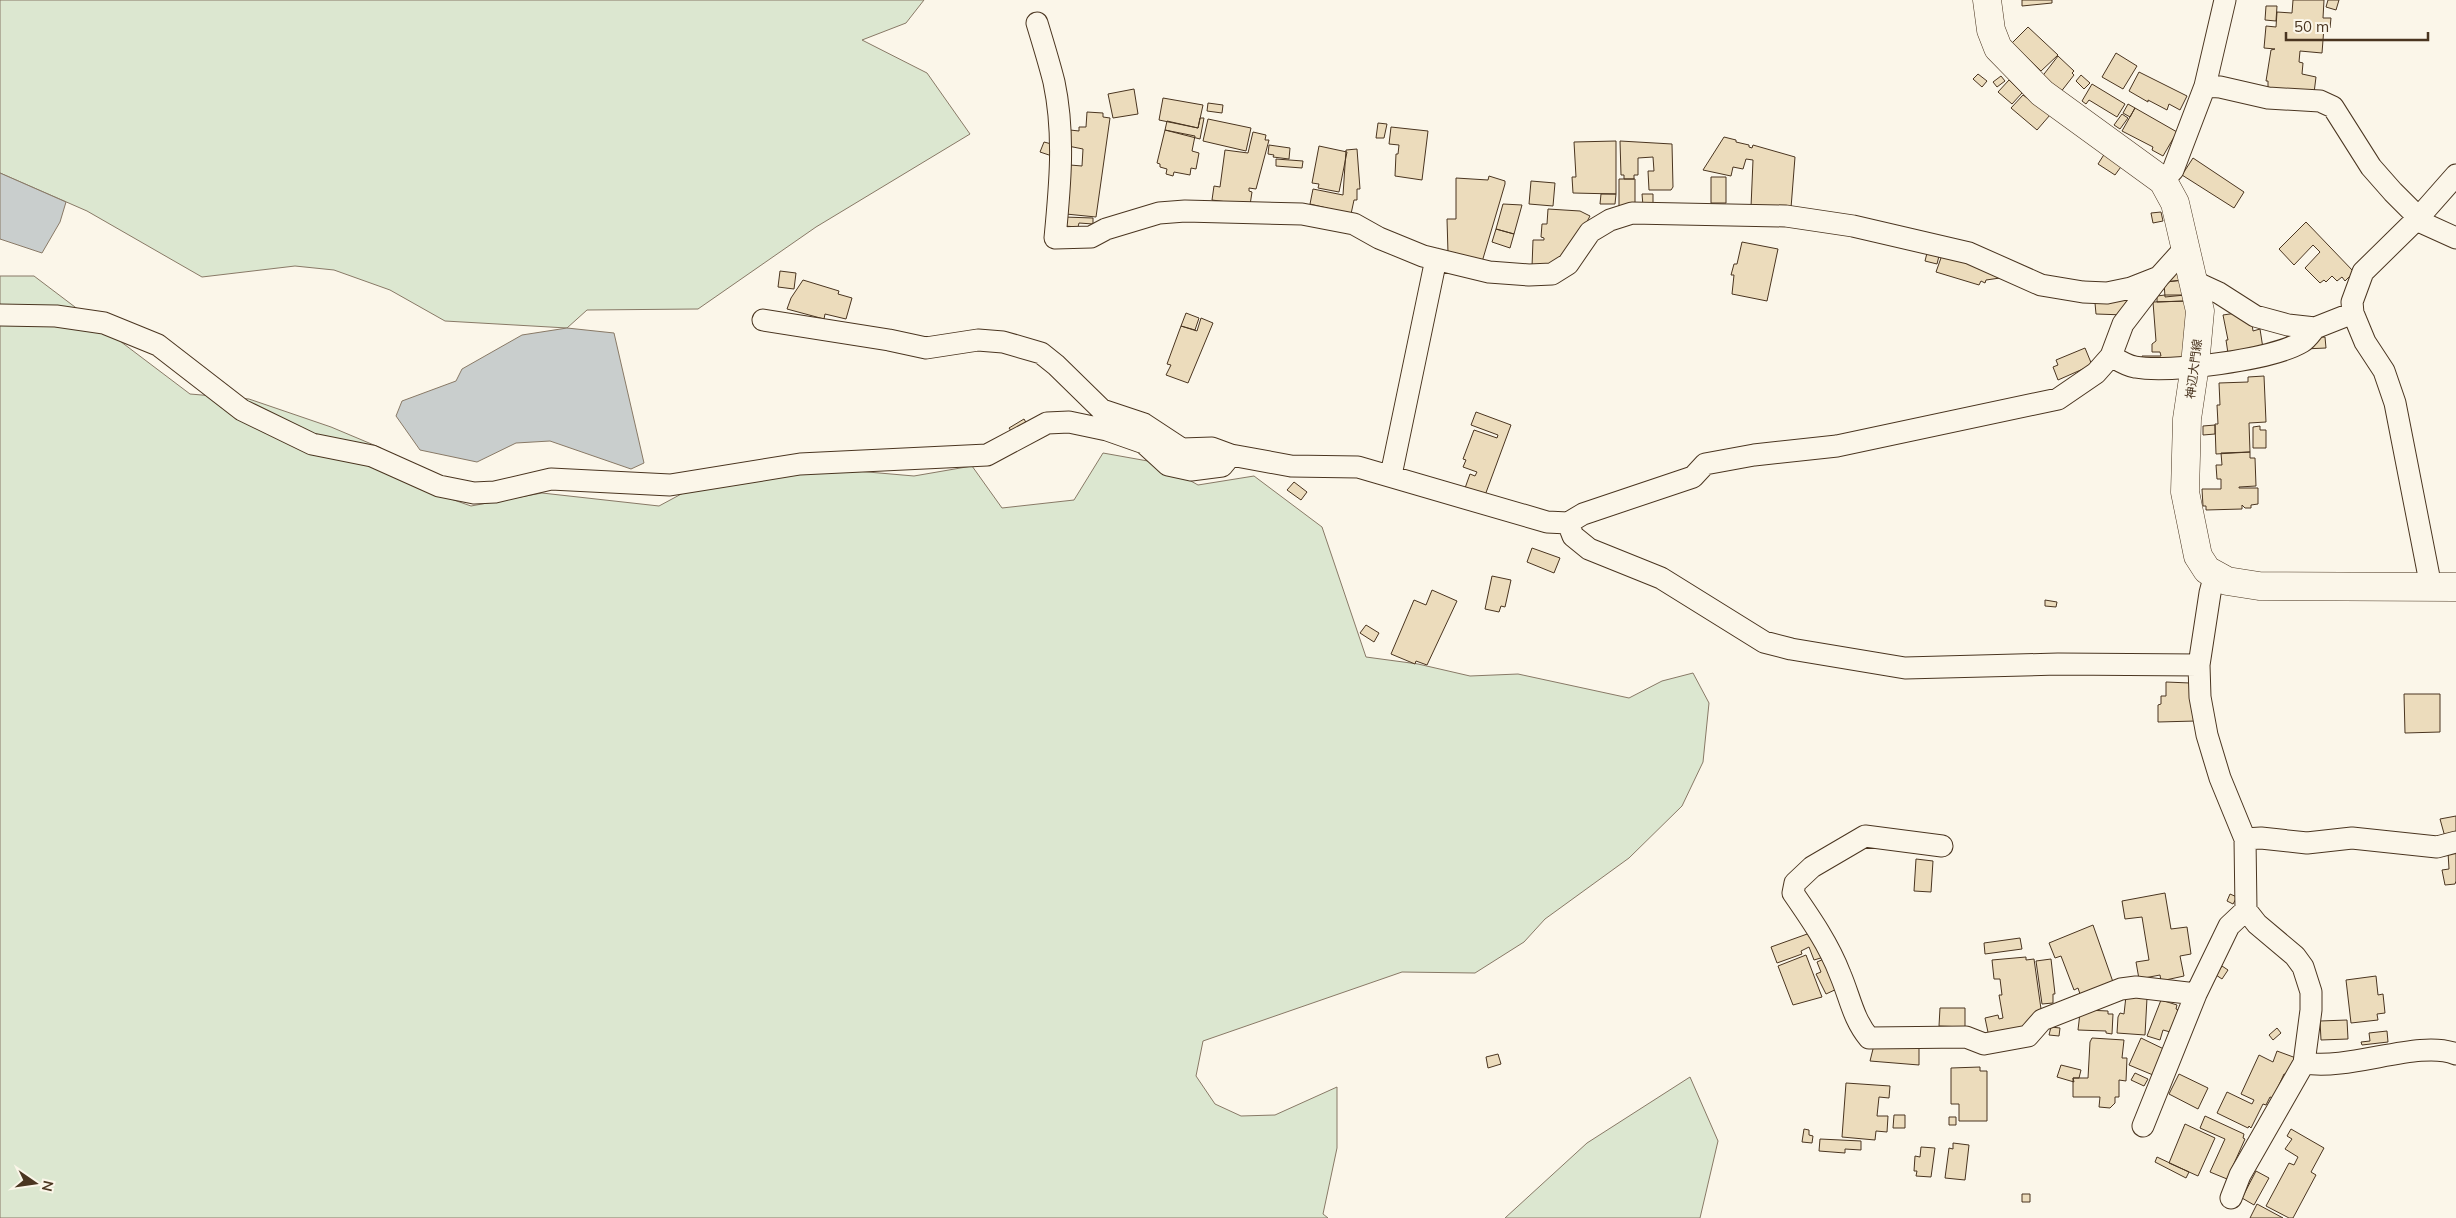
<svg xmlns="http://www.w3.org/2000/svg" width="2456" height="1218" font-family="Mulish,'Noto Sans JP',sans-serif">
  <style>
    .green { fill: #dce7d0; stroke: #887966 }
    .water { fill: #c9cecd; stroke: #887966 }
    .building { fill: #ecdcbc; stroke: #4a3520 }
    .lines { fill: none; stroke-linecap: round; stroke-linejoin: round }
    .minor-casing { stroke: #4a3520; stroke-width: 23 }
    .major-casing { stroke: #4a3520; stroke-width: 29 }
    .minor { stroke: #fbf6e9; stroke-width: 21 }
    .major { stroke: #fbf6e9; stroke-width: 28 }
    .labels { text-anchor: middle; stroke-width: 4; stroke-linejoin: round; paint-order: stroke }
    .street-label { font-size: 12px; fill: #4a3520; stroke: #fbf6e9 }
  </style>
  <rect width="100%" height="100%" fill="#fbf6e9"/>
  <path class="green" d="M0,0H924L906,23L862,40L927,73L970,134L816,227L698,309L587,310L567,328L445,321L390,290L334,270L295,266L202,277L87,211L0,173Z
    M0,276H34L190,394L249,399L331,427L381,448L414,486L471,506L542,493L659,506L685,492L810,467L914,476L972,466L1002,508L1074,500L1103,453L1159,463L1198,485L1254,476L1322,527L1366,657L1418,664L1470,676L1518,674L1629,698L1662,681L1693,673L1709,703L1703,762L1682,806L1629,858L1545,919L1524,942L1475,973L1402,972L1203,1041L1196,1076L1215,1104L1241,1116L1275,1115L1337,1087V1148L1323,1214L1328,1218H0Z
    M1690,1077L1718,1141L1700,1218H1505L1587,1143Z"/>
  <path class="water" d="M0,173L66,202L60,222L42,253L0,239Z
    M567,328L614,333L644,463L631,469L550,441L516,443L477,462L420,450L396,416L402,401L456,381L462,369L522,335Z"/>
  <path class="building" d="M2022,0H2052V3L2022,6Z
    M2293,0H2324L2323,18H2331L2330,28L2324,27L2322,53L2300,51L2299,62L2303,63L2302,74L2316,77L2314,93L2268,88V81H2266L2271,50L2275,49L2264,48L2266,26L2276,27L2277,12L2292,13Z
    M2328,0H2339L2336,10L2326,7Z
    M2266,6H2277L2276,21L2265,20Z
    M2028,27L2058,55L2041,71L2012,43Z
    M2116,53L2137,66L2123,89L2102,77Z
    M2058,56L2074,71L2072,73L2074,75L2060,93L2041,78Z
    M2139,72L2187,96L2180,110L2169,104L2167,110L2148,100V102L2129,91Z
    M1978,74L1987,81L1982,87L1973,79Z
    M2081,75L2090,83L2084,89L2076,81Z
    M2001,76L2005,81L1997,87L1993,82Z
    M2009,80L2022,93L2012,104L1998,92Z
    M2092,84L2125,104L2117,117L2089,100L2086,104L2082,101Z
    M1134,89L1138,114L1113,118L1108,94Z
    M2023,95L2050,115L2037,130L2011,108Z
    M1163,98L1203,105L1198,128L1159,120Z
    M1208,103L1223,105L1222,113L1207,111Z
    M2128,104L2135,108L2130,117L2123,113Z
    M2135,108L2177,132L2163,156L2152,150L2153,147L2122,131Z
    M1087,112L1103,113V117L1110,118L1096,217L1066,214L1070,165L1082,166L1083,149L1068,146L1070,130L1079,131V127H1086Z
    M2122,114L2128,118L2120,129L2114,125Z
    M1200,118H1204L1200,139L1165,130L1167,121L1198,128Z
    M1208,119L1251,128L1246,151L1203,141Z
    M1378,123L1387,124L1384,138H1376Z
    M1391,127L1428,131L1422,180L1395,176L1396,154H1398L1399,145L1389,144Z
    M1165,130L1195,136L1192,151L1199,153L1196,169L1191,168L1190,175L1174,172L1173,176L1166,174L1167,169L1160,167V164L1157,163Z
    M1253,132L1266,135L1265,140H1269L1256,189L1249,188V191L1252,192L1250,205L1212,200L1214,186L1220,187L1225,150L1248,153Z
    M1724,137L1736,140V142L1749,145V147L1752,148L1753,145L1795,157L1791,208L1751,207L1753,160L1746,159L1743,169L1733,167L1731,176L1703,170Z
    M1616,141V194L1573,193L1572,177H1576L1574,142Z
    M1620,141L1672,144L1673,187L1671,190H1649L1648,171H1654L1653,157L1638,158V175H1634V179H1624V175H1621Z
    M1044,142L1059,146L1055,157L1040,152Z
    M1269,145L1290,148L1289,159L1273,157L1274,155L1268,154Z
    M1319,146L1347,152L1339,192L1318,188L1319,184L1312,183Z
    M1357,149L1360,189H1357V200H1354L1351,214L1310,204L1313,189L1343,195L1346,150Z
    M2105,153L2123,164L2115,175L2098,164Z
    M2193,158L2244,192L2234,208L2182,175Z
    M1276,159L1303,161L1302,168L1276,166Z
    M1489,176L1505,181V184L1482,262L1448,253L1447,219H1456V178L1488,180Z
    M1711,177H1726V203H1711Z
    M1619,179H1635V207H1619Z
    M1531,181L1555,183L1553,206L1529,204Z
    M1601,194H1616L1615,204H1600Z
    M1642,194H1653V206H1643Z
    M1503,204L1522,205L1514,234L1496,229Z
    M1548,209L1580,211L1590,216L1581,233L1556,263L1532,267L1533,240H1544V238L1541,237L1542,224H1547Z
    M2161,212L2163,221L2153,223L2151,213Z
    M1064,217L1093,218V224L1079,223L1078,227L1064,226Z
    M2306,222L2354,272L2345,281L2342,277L2337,281L2332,276L2326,282L2324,280L2320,283L2305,268L2320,252L2313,245L2294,265L2279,249Z
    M1496,229L1514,234L1510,248L1492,242Z
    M1742,242L1778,249L1767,301L1732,294L1734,275H1731L1734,264H1737Z
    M1940,252L1937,264L1925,261L1927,253Z
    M1942,255L2008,275L2007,277L1986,280L1985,283L1981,281L1979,285L1936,272Z
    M2182,270L2183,280L2166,282L2173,271Z
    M780,271L796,273L794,289L778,287Z
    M803,280L839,291L838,294L852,298L846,319L825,314L824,319L787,309L791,298Z
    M2184,280L2185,295L2165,297L2164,282Z
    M2128,295L2130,305L2125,315L2096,314L2095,303Z
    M2165,295H2186V301L2157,302V296Z
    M2186,301L2188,325H2185V334L2189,366L2143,367L2142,356H2161L2160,352H2152V344L2156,341L2153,302Z
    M2250,311L2253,331L2260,329L2264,355L2229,360L2226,340H2228L2223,315Z
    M1186,313L1199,318L1195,330L1181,326Z
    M1201,318L1213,323L1188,383L1166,375L1171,365L1167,364L1181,326L1197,331Z
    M2325,337L2326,348L2304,349V338Z
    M2085,348L2092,365L2058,380L2053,367L2058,365L2056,360Z
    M2264,376L2266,422L2249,423L2250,452L2216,454L2215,424H2218L2217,405H2220L2219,383L2248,382V377Z
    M1476,412L1511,425L1484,498L1464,491L1470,474L1475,476L1477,472L1463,467L1466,460L1463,459L1474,430L1497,438L1498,435L1471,425Z
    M1024,419L1028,426L1014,435L1009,428Z
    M2215,425V434L2203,435V426Z
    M2260,426V430H2266V448H2253V427Z
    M2250,452V458H2255L2256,486L2239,487V488H2258V504L2251,505V508H2245L2242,505V509L2206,510V506H2203L2202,489H2221V479H2217L2216,465H2222L2221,453Z
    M1294,482L1307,492L1301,500L1287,490Z
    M1532,548L1560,558L1554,573L1527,562Z
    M1492,576L1511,580L1505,607L1501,606L1499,612L1485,609Z
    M1432,590L1457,601L1427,665L1416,661L1415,664L1391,654L1414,600L1426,605Z
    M2045,600L2057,602L2056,607L2045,606Z
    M1366,625L1379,633L1374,642L1360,633Z
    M2166,682L2190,683L2196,721L2158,722V705L2161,704V696H2166Z
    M2404,694H2440V732L2405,733Z
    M2456,816V832L2445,837L2440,819Z
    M2456,851V881L2455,884L2445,885L2442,870L2449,869L2448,852Z
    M1916,859L1933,861L1931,892L1914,891Z
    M2165,893L2171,929L2187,927L2191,954L2180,956L2184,976L2161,981L2160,975L2139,979L2136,962L2149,960L2142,917L2125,919L2122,901Z
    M2230,894L2237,897L2233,904L2227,901Z
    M2093,925L2113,982L2080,994L2078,988L2074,990L2061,956L2055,958L2049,943Z
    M1810,933L1824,957L1814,960L1809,947L1801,951L1802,954L1777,963L1771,947Z
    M2020,938L2022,949L1985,954L1984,943Z
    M1806,955L1822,997L1793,1005L1778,966Z
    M2026,957V960L2034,959L2041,1009L2028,1028L1989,1037L1985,1018L1998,1015L1999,1019L2003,1018L1999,995H2002L2000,979H1994L1992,960Z
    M1826,958L1839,988L1826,994L1816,974L1821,972L1817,962Z
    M2051,959L2055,994H2053V1003L2042,1004L2036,961Z
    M2222,966L2228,970L2222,979L2216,975Z
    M2376,976L2378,995L2383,994L2385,1013L2377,1014L2378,1020L2351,1023L2346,980Z
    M2126,996L2147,998L2145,1035L2117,1033L2118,1017L2120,1013L2124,1014Z
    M2161,1000L2177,1005L2176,1009L2181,1011L2174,1033L2163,1030L2160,1040L2147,1036Z
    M1940,1008H1965V1027L1939,1026Z
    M2086,1010L2108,1011V1014H2113L2112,1034L2106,1033V1031L2078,1030L2080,1013Z
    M2347,1020L2348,1039L2321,1040L2320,1021Z
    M2051,1027L2060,1028L2059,1036L2049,1035Z
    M2277,1028L2281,1033L2273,1040L2269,1035Z
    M2387,1031L2388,1042L2362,1045L2361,1042L2370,1041L2369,1033Z
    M2092,1038L2124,1040L2122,1058H2127L2126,1081L2119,1080V1097H2115V1103L2110,1108L2099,1107L2100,1097H2073V1078H2088L2090,1042Z
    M2141,1038L2168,1051L2153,1075L2129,1065Z
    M1919,1043V1065L1870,1061L1874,1045Z
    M2277,1051L2296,1058L2288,1075L2284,1074L2273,1098L2270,1097L2266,1105L2263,1104L2251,1128L2249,1126L2248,1128L2217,1113L2227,1092L2252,1104L2254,1100L2241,1094L2259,1055L2273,1062Z
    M1498,1054L1501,1064L1488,1068L1486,1057Z
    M2061,1065L2081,1070L2079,1078H2073L2074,1082L2057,1077Z
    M1980,1067V1071H1987V1121H1959V1104H1951V1068Z
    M2135,1073L2148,1079L2144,1086L2131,1080Z
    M2179,1074L2208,1088L2198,1109L2169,1094Z
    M1846,1083L1890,1086L1889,1098L1879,1097L1877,1116H1888L1887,1132L1876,1131L1875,1140L1842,1137Z
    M1894,1115H1905V1128H1893Z
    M2205,1116L2244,1134L2243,1138L2245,1139L2227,1179L2210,1172L2225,1139L2200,1128Z
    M1949,1117H1956V1125H1949Z
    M2185,1124L2215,1138L2198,1176L2169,1163Z
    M1804,1129L1809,1130V1135L1813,1136L1812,1143L1802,1142Z
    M2291,1129L2324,1148L2311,1172L2316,1175L2293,1218H2289L2266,1206L2289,1163L2294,1165L2298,1157L2285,1149L2292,1139L2287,1136Z
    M1820,1139L1861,1141V1150L1845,1149V1153L1819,1151Z
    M1953,1143L1969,1145L1965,1180L1945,1178L1949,1148L1953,1149Z
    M1921,1147L1935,1148L1931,1177L1916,1176L1917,1171H1914L1915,1156L1920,1157Z
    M2157,1157L2189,1172L2186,1178L2155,1162Z
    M2256,1171L2269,1178L2254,1205L2242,1198Z
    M2022,1194H2030V1202H2022Z
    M2257,1204L2283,1218H2250Z"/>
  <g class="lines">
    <g class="minor-casing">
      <path id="minor" d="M1037,23C1043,43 1049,62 1054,82C1065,134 1060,186 1055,238L1091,237L1106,229L1159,213L1185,211L1302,214L1354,224L1379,238L1423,256L1489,272L1529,275L1552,274L1568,264L1590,232L1610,220L1632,213L1786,216L1853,226L1969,253L2041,285L2083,292L2107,293L2131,288L2159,277L2186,247
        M2205,86L2220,87L2268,98L2320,101L2333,107L2371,167L2393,192L2425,224L2456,238
        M2163,181L2173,170L2205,86L2225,0
        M2193,281L2219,293L2255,316L2288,325L2315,328L2353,313
        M0,315L56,316L104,323L158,345L242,410L312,444L372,456L439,486L474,493L495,492L551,479L670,485L800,464L987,455L1047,423L1069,422L1107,430L1144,443L1168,465L1191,470L1222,466L1231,455
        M763,320L889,340L926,348L978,340L1003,342L1041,353L1056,365L1102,410L1144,424L1182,449L1212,448L1231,455L1291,466L1358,467L1547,522L1568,523L1573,536L1589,549L1661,578L1764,642L1791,649L1905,668L2058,664L2199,665
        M2111,356C2118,360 2127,366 2135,367C2169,373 2272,360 2302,342C2307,339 2311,333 2315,328
        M1391,475L1436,259
        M1568,523L1583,514L1693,477L1705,464L1754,455L1837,446L2058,399L2096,373L2111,356L2123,324L2159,277
        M2215,574L2210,593L2199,665L2200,697L2207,735L2220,778L2245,839L2246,910L2257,924L2295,956L2303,967L2311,992V1010L2304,1063L2240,1175L2231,1198
        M2431,587L2395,403L2384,371L2365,342L2353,313L2352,302L2363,272L2419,217L2456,175
        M2245,839L2261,838L2307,843L2352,838L2437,847L2456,842
        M1942,846L1865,836L1812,867L1795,883L1793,893C1811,919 1829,945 1840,974C1850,997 1853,1019 1869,1038L1966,1037L1984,1044L2028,1036L2042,1020L2121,989L2136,987L2196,994
        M2304,1063C2351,1071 2419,1039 2456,1054
        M2143,1126L2196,994L2229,926L2246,910"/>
    </g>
    <g class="major-casing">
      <path id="major" d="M1987,0L1991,30L1998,48L2042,93L2163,181L2175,203L2200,311L2195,365L2187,419L2185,492L2198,556L2207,570L2227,581L2259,586L2456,587"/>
    </g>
    <use href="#minor" class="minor"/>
    <use href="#major" class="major"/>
  </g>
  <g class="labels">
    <g class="street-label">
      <text transform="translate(2194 369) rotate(-83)" y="4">神辺大門線</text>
    </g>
  </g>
  <g transform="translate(35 1183) rotate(103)" stroke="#fbf6e9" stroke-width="4" paint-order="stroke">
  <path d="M0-4L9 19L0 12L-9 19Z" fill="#4a3520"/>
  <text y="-8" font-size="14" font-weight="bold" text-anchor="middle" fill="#4a3520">N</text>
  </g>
  <path d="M2286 32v8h142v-8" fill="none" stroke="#4a3520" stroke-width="2.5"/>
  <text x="2294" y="32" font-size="15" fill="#4a3520" stroke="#fbf6e9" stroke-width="4" paint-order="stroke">50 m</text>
</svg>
